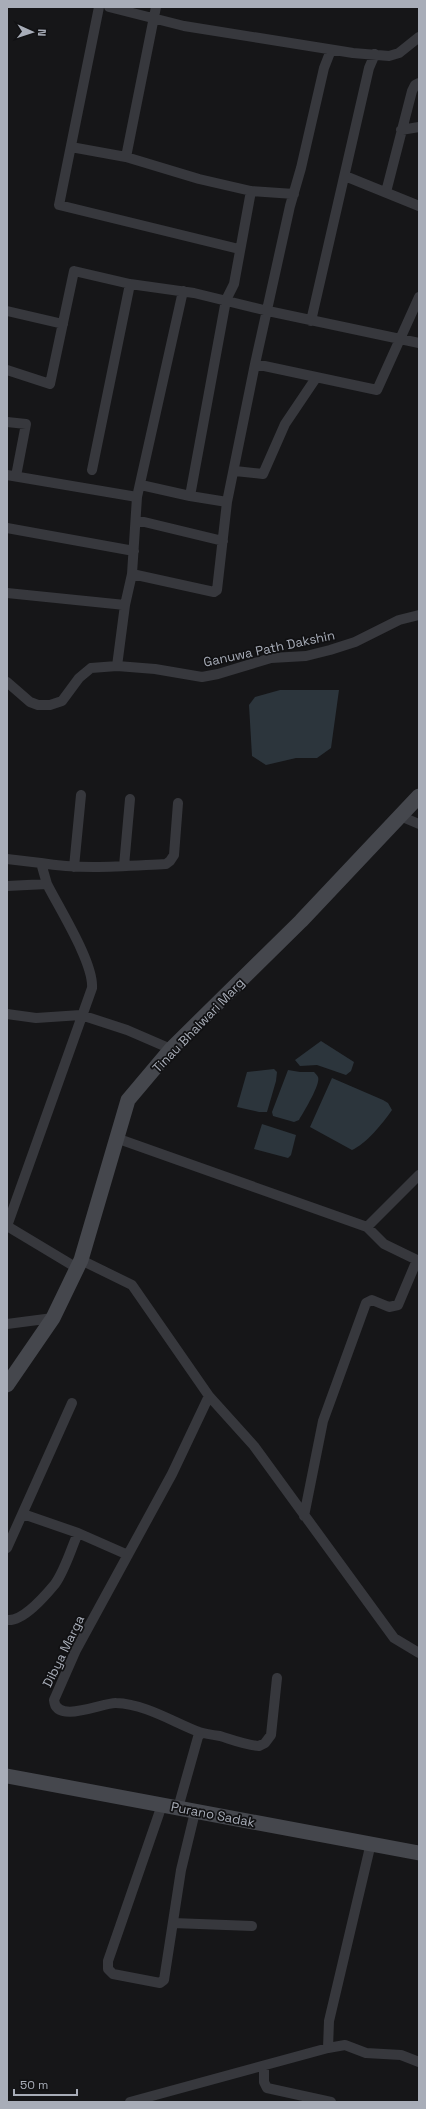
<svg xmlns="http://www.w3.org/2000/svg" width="426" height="2109" font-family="'Space Grotesk',sans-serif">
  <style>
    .water { fill: #2c353c }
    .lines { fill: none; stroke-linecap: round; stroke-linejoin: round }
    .street { stroke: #37383d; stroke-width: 10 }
    .secondary { stroke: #45474d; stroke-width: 15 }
    .labels { text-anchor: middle; stroke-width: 3.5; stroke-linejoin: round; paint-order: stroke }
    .street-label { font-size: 13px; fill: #a8adb8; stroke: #111113 }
  </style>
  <rect width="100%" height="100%" fill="#161618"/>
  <path class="water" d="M280,690H339L331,748L317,758H296L266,765L252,756L249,705L255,697Z
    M321,1041L354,1062L351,1071L346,1075L317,1065L300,1066L295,1060Z
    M274,1069L277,1072L276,1081L267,1112H259L237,1107L247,1072Z
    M288,1070L300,1072H314C315,1073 317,1075 318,1077C321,1084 303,1113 299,1120L294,1122L273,1116L272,1112Z
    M332,1078L383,1100L388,1103L392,1110C383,1123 366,1144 352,1150L310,1127Z
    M262,1124L296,1135L291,1155L288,1158L254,1149Z"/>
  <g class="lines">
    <path class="street" d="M99,7L59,205L239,249
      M109,7L184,26L353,53L389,56L399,53L419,37
      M401,130L419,127
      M71,147L126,157L199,179L251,191L294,194
      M126,157L156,7
      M345,176L419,206
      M386,192L412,91L415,85L419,83
      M7,311L63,324
      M311,321L369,68L375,54
      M255,364L377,390L419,297
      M7,370L50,384L74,271L130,284L194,293L268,311L419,343
      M7,422L26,424L16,476
      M92,470L130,284
      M235,471L263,474L285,424L316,378
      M7,475L137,497
      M141,485L190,496L227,502
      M190,496L226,300L234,284L251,191
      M136,520L223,541
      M7,528L134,551
      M132,574L214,592L217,590L227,502L255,364L290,206L301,168L324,68L331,50
      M7,593L125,605
      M117,666L125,605L132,574L137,497L183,291
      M7,682L30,702L38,705H50L62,701L79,678L91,668L117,666L155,669L202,677L218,674L271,658L306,656L330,650L355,642L399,620L419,615
      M400,816L419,824
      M7,859L41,863
      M124,866L130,799
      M74,867L81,795
      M47,884L41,863C83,870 124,866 166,864L170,861L174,855L178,803
      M7,886L47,884C59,908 94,963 92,988L7,1226L77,1268
      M7,1014L36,1018L81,1015L127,1030L171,1049
      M116,1138L367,1227L384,1244L419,1261
      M367,1227L419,1175
      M81,1260L132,1285L209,1396L254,1446L394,1638L419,1653
      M7,1324L53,1318
      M209,1396L172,1474L76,1650L54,1700C56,1725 104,1702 116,1703C145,1704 173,1722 199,1732C206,1734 213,1735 220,1736C233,1740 245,1745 259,1746L265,1743L271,1735L277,1678
      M23,1514L78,1533L128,1555
      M304,1516L323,1421L366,1303L372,1300L389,1307L398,1305L417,1260
      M7,1548L72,1403
      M7,1620C23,1622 45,1596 55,1584C65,1570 71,1549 78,1533
      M162,1805L108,1961V1969L113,1974L160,1983L164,1980L181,1870L195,1812
      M178,1808L198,1737L201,1733
      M371,1843L329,2021L328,2048L345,2045L366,2053L401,2055L419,2062
      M173,1923L252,1926
      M264,2066V2082L267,2088L331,2102
      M130,2102L328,2048"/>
    <path class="secondary" d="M7,1385L53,1318L81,1260L128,1100L171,1049L301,921L419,796
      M7,1776L419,1853"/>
  </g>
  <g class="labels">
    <g class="street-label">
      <text transform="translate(269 648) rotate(-12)" y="5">Ganuwa Path Dakshin</text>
      <text transform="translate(198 1025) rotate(-46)" y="5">Tinau Bhalwari Marg</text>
      <text transform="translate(63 1651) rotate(-64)" y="5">Dibya Marga</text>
      <text transform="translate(213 1814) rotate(11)" y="5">Purano Sadak</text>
    </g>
  </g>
  <rect width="426" height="2109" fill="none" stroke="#a8adb8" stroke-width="16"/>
  <g transform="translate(32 32) rotate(93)" stroke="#111113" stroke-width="3" paint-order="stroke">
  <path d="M0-3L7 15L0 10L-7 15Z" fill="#a8adb8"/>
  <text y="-6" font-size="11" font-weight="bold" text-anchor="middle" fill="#a8adb8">N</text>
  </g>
  <path d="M14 2089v6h63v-6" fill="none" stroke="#a8adb8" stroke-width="2"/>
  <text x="20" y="2089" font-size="12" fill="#a8adb8" stroke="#111113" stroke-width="3" paint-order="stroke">50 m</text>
</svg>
